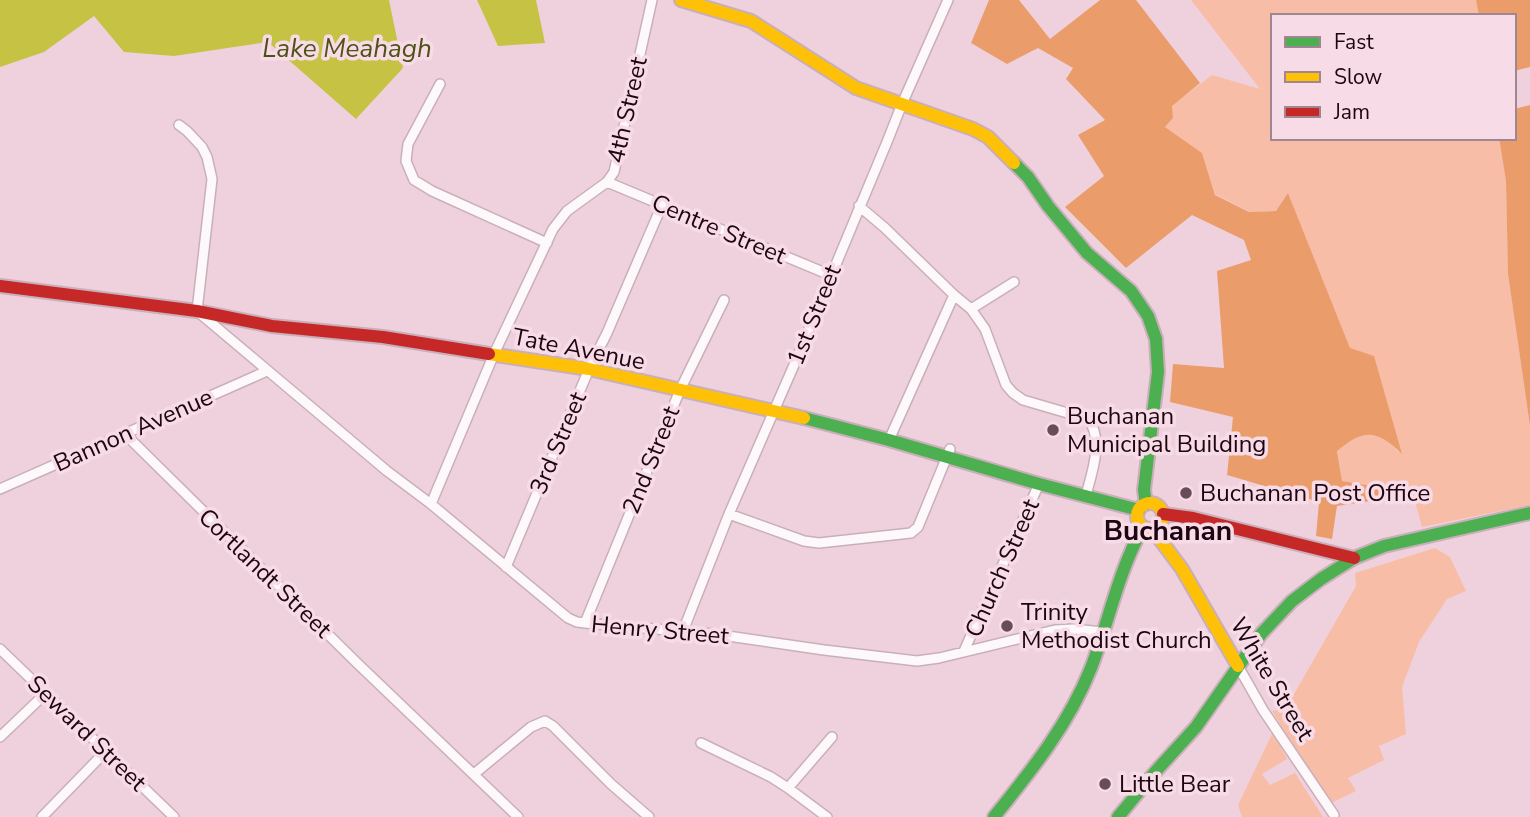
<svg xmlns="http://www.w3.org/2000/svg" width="1530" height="817" font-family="'Nunito Sans',sans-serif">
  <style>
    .green { fill: #f7bda7 }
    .forest { fill: #ea9d6a }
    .water { fill: #c6c244 }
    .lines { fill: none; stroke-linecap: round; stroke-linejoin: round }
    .street-casing { stroke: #c9afba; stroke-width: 12 }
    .fast-casing { stroke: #c9afba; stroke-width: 16 }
    .slow-casing { stroke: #c9afba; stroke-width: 16 }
    .jam-casing { stroke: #c9afba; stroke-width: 16 }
    .street { stroke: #fdf8fa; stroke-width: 9 }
    .fast { stroke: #4caf50; stroke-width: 12 }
    .slow { stroke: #ffc107; stroke-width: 12 }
    .jam { stroke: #c62828; stroke-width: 12 }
    .poi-dot { fill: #664d58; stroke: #f7dbe6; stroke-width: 2.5 }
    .labels { text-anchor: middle; stroke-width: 7; stroke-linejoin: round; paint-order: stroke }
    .street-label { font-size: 24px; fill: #1d0611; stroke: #f7dbe6 }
    .poi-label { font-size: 24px; fill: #1d0611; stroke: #f7dbe6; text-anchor: start }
    .water-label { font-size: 26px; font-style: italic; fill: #4f5217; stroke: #f7dbe6 }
    .quarter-label { font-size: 28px; font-weight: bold; fill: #1d0611; stroke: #f7dbe6 }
  </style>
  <rect width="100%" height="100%" fill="#efd1dd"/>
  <path class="green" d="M1191,0H1476L1479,16H1273V138H1499L1506,181L1508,274L1530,426V505L1422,527L1413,494L1397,497L1391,489L1342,481L1337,450C1365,430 1374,427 1400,453L1350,348L1288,193L1276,211L1250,212L1215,194L1202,153L1165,127L1173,118L1171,106L1212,75L1260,89Z
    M1435,548L1450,557L1466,591L1447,599L1419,642L1402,687L1406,734L1379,746L1384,760L1348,778L1356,791L1329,804L1272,711L1286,708L1356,586L1355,573Z
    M1273,732L1287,759L1262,774L1270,785L1295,773L1323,817H1242L1238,805Z"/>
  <path class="forest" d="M989,0H1019L1050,39L1100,0H1136L1200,83L1172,106L1173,118L1165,127L1202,153L1215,195L1249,212L1276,211L1288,193L1350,348L1374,356L1402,454C1376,429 1364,429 1337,451L1342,481L1391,489L1397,497L1337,506L1332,539L1316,536L1319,502L1227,475L1233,417L1170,402L1173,364L1224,368L1217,271L1251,260L1244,240L1192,215L1126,268L1065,207L1104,176L1078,135L1105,120L1066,79L1073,68L1038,48L1007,64L971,43Z
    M1476,0H1530V67L1514,71V16H1479Z
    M1530,105V426L1508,274L1506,181L1499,138H1514V109Z"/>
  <path class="water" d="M0,0H389L403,68L356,119L268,42L174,56L124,52L94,16L44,52L0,67Z
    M477,0H536L545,43L498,46Z"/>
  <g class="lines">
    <g class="street-casing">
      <path id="street" d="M440,84L408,144L406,161L414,180L432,191L547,243
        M179,125L187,131L202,147L207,157L212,179L197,311L387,471L431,504L568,618L577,622L585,623L714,634L824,650L917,661L939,658L1055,630L1073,629L1103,632
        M607,182L830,275
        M859,206L885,228L954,295L889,440
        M954,295L971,309L985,329L1006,385L1013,393L1023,400L1088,419C1104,439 1092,473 1086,495
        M971,309L1014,282
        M124,433L357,663L518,817
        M0,489L267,371
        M431,504L494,354L553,229L567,211L607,182L614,172L652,0
        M729,514L804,541L819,543L911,533L918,527L950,449
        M506,567L589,369L607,333L662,205
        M585,623L680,390L724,300
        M683,631L729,514L794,365L887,142L902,104L948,0
        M0,649L174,817
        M964,651L1039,484
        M1238,666L1263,710L1334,815
        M0,737L45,694
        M701,743L771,777L788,788L827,817
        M474,774L531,727L545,721L553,726L611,784L649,817
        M788,788L832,737
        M42,817L106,751"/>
    </g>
    <g class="fast-casing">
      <path id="fast" d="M1014,163L1028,177L1048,206L1087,253L1131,291L1148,316L1156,339L1158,372L1144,490L1146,504
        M804,418L889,440L1039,484L1139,510
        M994,817C1031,771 1069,724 1091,668C1109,621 1118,572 1143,527
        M1118,817L1156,771L1196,727L1261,634L1292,601L1321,579L1354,558L1384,546L1530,513"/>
    </g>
    <g class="slow-casing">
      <path id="slow" d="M681,0L751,21L856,88L973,129L988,137L1014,163
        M489,354L589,369L804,418
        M1137 516a13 13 0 1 1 26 0a13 13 0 1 1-26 0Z
        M1152,529L1182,569L1238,666"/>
    </g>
    <g class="jam-casing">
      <path id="jam" d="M0,286L197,311L272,326L383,337L489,354
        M1163,514L1193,518L1354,558"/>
    </g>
    <use href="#street" class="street"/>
    <use href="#fast" class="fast"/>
    <use href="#slow" class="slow"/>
    <use href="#jam" class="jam"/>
  </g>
  <g class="poi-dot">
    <circle cx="1053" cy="430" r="7"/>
    <circle cx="1186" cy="493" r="7"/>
    <circle cx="1007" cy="626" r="7"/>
    <circle cx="1105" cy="784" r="7"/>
  </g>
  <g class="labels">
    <g class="street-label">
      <text transform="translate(627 110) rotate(-77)" y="8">4th Street</text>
      <text transform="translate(719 229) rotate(23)" y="8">Centre Street</text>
      <text transform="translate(814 315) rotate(-68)" y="8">1st Street</text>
      <text transform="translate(579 349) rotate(11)" y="8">Tate Avenue</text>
      <text transform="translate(133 430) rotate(-24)" y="8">Bannon Avenue</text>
      <text transform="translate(558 443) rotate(-67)" y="8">3rd Street</text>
      <text transform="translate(651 460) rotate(-68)" y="8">2nd Street</text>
      <text transform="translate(1002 568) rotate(-66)" y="8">Church Street</text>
      <text transform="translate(265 573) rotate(44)" y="8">Cortlandt Street</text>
      <text transform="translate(660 630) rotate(5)" y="8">Henry Street</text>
      <text transform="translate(1272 679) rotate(59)" y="8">White Street</text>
      <text transform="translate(87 733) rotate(44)" y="8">Seward Street</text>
    </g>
    <g class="poi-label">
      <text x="1067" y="424">Buchanan<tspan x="1067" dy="28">Municipal Building</tspan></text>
      <text x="1200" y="501">Buchanan Post Office</text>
      <text x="1021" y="620">Trinity<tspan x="1021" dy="28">Methodist Church</tspan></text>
      <text x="1119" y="792">Little Bear</text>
    </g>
    <g class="water-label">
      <text x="347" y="57">Lake Meahagh</text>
    </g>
    <g class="quarter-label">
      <text x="1168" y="540">Buchanan</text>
    </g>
  </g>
  <rect x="1271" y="14" width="245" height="126" fill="#f7dbe6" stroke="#a08691" stroke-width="2"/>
  <rect x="1285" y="37" width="35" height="10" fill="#4caf50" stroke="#a08691" stroke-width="2"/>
  <text x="1334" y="49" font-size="21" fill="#1d0611">Fast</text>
  <rect x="1285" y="72" width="35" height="10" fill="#ffc107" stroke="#a08691" stroke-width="2"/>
  <text x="1334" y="84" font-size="21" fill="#1d0611">Slow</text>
  <rect x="1285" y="107" width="35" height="10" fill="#c62828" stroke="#a08691" stroke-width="2"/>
  <text x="1334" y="119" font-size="21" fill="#1d0611">Jam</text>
</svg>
